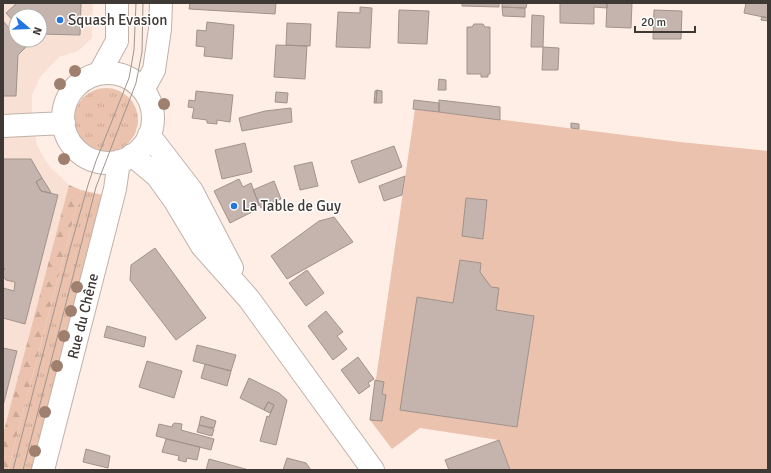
<svg xmlns="http://www.w3.org/2000/svg" width="771" height="473" font-family="Signika,sans-serif">
  <style>
    .built { fill: #f8e0d5; fill-rule: evenodd }
    .grass { fill: url(#grass-tufts) }
    .forest { fill: url(#forest-firs) }
    .pitch { fill: #ebc2ae }
    .building { fill: #c5b4ad; stroke: #a1928a }
    .lines { fill: none; stroke-linecap: round; stroke-linejoin: round }
    .minor-casing { stroke: #c1b1a9; stroke-width: 24 }
    .minor { stroke: #fff; stroke-width: 22 }
    .tram { stroke: #a1958f; stroke-width: 1 }
    .tree { fill: #9f7f6e }
    .poi-dot { fill: #2376e1; stroke: #fff; stroke-width: 1.5 }
    .labels { text-anchor: middle; stroke-width: 3; stroke-linejoin: round; paint-order: stroke }
    .poi-label { font-size: 15px; fill: #3f3936; stroke: #fff; text-anchor: start }
    .street-label { font-size: 15px; fill: #3f3936; stroke: #fff }
  </style>
  <defs>
    <pattern id="grass-tufts" width="24" height="20" patternUnits="userSpaceOnUse"><rect width="24" height="20" fill="#ebc2ae"/><path d="M3 7l-1-3M5 7V3M7 7l1-3M15 17l-1-3M17 17v-4M19 17l1-3" fill="none" stroke="#cba796"/></pattern>
    <pattern id="forest-firs" width="22" height="20" patternUnits="userSpaceOnUse"><rect width="22" height="20" fill="#ebc2ae"/><path d="M5 1l3.5 6h-7zM16 11l3.5 6h-7z" fill="#cba796"/></pattern>
  </defs>
  <rect width="100%" height="100%" fill="#ffeee5"/>
  <path class="built" d="M3,3H93L92,38L78,51L59,57L40,77L32,95V118L37,145L45,160L51,168L69,185L3,434ZM16,16H40V40H16Z"/>
  <path class="grass" d="M74 120a32 32 0 1 1 64 0a32 32 0 1 1-64 0Z
    M81,190L103,195L33,470H8Z"/>
  <path class="forest" d="M69,185L81,190L8,470H3V434Z"/>
  <path class="pitch" d="M415,109L680,142L768,151V470H510L499,440L420,428L392,449L370,420Z"/>
  <path class="building" d="M15,3H81L80,35L41,34L40,35V16H16V24L6,13L15,5Z
    M190,3H276L275,14L189,9Z
    M462,3H499V7L462,6Z
    M502,3H527L526,8L502,7Z
    M560,3H607V8L594,7V24L560,23Z
    M607,3H632L631,28L606,27Z
    M746,3H768V18L744,13Z
    M360,7L372,8L370,48L336,47L338,12L360,13Z
    M502,7L525,8V17L503,16Z
    M399,10L429,11L427,44L398,43Z
    M654,10L682,11L681,39H653Z
    M532,15L544,16L543,47H531Z
    M762,16L768,18V21L761,20Z
    M3,21L16,36V40H20L26,47L18,55L16,96H3Z
    M207,22L234,25L232,59L204,56L205,47L196,46L197,30L206,31Z
    M287,23L311,24L310,46L286,45Z
    M474,24H483L485,27H490V74H488V77H481V74H467V27H472Z
    M276,45L307,46L305,79L274,77Z
    M543,47L559,48L558,70H542Z
    M439,79L446,80V90H438Z
    M377,90L382,91V103H376Z
    M377,90L376,103H374L375,91Z
    M196,91L233,95L230,122L217,120V124L207,123V120L192,118L194,108L188,107L189,100L195,101Z
    M276,92L288,93L287,103L275,102Z
    M414,100L439,103V112L413,109Z
    M439,100L500,107V120L439,112Z
    M291,108L292,122L242,131L239,118L265,111Z
    M571,123L579,124V129L571,128Z
    M245,143L252,172L222,179L215,150Z
    M394,146L402,167L359,183L351,161Z
    M3,159H31L42,178L36,182L41,191L58,195L25,324L3,318V288L14,291L15,282L6,280L3,276V271L5,269L3,267Z
    M312,162L318,186L300,190L294,166Z
    M405,176L402,195L384,201L379,186Z
    M42,178L49,189L51,193L41,191L36,182Z
    M239,179L243,187L251,183L259,205L253,208L254,211L230,223L214,191Z
    M274,181L281,199L261,208L253,190Z
    M466,198L487,200L483,239L462,236Z
    M334,217L353,242L287,279L271,256L319,221Z
    M155,248L206,318L176,340L130,280L131,265Z
    M460,260L481,263L480,272L491,287L499,288L496,310L534,316L517,427L400,410L417,297L453,303Z
    M307,270L324,293L306,306L289,283Z
    M326,311L343,332L337,336L347,349L333,360L308,326Z
    M107,326L146,337L144,347L104,337Z
    M197,345L236,355L231,371L193,361Z
    M3,348L17,351L3,406Z
    M358,357L374,379L368,383L370,386L359,394L341,370Z
    M147,361L182,371L174,398L139,387Z
    M205,364L231,371L227,386L201,378Z
    M249,378L279,393L287,400L276,445L260,441L267,416L269,417L274,405L268,402L264,410L240,398Z
    M375,380L384,382L382,394L386,395L382,421L370,420Z
    M268,402L274,405L270,413L264,410Z
    M201,416L216,421L214,428L199,425Z
    M175,423L182,424L181,430L214,439L211,450L156,436L159,424L172,427L173,424Z
    M199,425L214,429L212,436L197,432Z
    M166,439L200,447L197,460L187,458L186,462L178,460L179,456L162,452Z
    M499,440L510,470H449L445,460Z
    M86,449L110,456L108,468L83,462Z
    M287,458L306,463L311,470H283Z
    M209,459L249,470H206Z"/>
  <g class="lines">
    <g class="minor-casing">
      <path id="minor" d="M63 118a45 45 0 1 1 90 0a45 45 0 1 1-90 0Z
        M99,74L117,41V3
        M143,90L154,70L160,29L161,3
        M3,126L64,123
        M149,135L192,191L232,268
        M132,155L157,176L175,201L202,246L249,299L373,470
        M43,470L115,189L119,161"/>
    </g>
    <use href="#minor" class="minor"/>
    <path class="tram" d="M13,470L71,245L88,185L96,161L129,78L134,50L136,3
      M23,470L96,187L136,83L142,52L143,3"/>
  </g>
  <g class="tree">
    <circle cx="75" cy="71" r="6"/>
    <circle cx="60" cy="84" r="6"/>
    <circle cx="164" cy="104" r="6"/>
    <circle cx="64" cy="159" r="6"/>
    <circle cx="77" cy="287" r="6"/>
    <circle cx="71" cy="311" r="6"/>
    <circle cx="64" cy="336" r="6"/>
    <circle cx="57" cy="366" r="6"/>
    <circle cx="45" cy="412" r="6"/>
    <circle cx="35" cy="451" r="6"/>
  </g>
  <g class="poi-dot">
    <circle cx="60" cy="20" r="4"/>
    <circle cx="234" cy="206" r="4"/>
  </g>
  <g class="labels">
    <g class="poi-label">
      <text x="68" y="25">Squash Evasion</text>
      <text x="242" y="211">La Table de Guy</text>
    </g>
    <g class="street-label">
      <text transform="translate(83 316) rotate(-76)" y="5">Rue du Chêne</text>
    </g>
  </g>
  <rect width="771" height="473" fill="none" stroke="#3f3936" stroke-width="8"/>
  <g transform="translate(28 28) rotate(109)"><circle r="19" fill="#ffffff" stroke="#b2b0af"/>
  <path d="M0-3L7 15L0 10L-7 15Z" fill="#2376e1"/>
  <text y="-6" font-size="11" font-weight="bold" text-anchor="middle" fill="#3f3936">N</text>
  </g>
  <path d="M635 26v6h60v-6" fill="none" stroke="#3f3936" stroke-width="2"/>
  <text x="641" y="26" font-size="12" fill="#3f3936" stroke="#ffffff" stroke-width="3" paint-order="stroke">20 m</text>
</svg>
